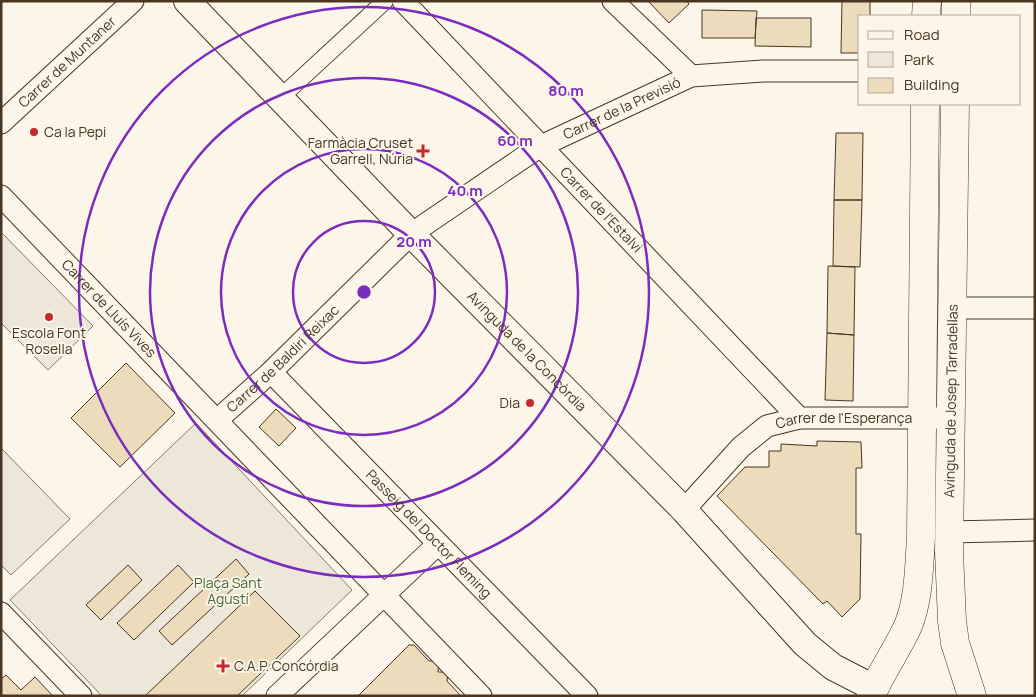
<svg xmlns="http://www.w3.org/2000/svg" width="1036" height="697" font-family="Manrope,sans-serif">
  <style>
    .green { fill: #ede6d9; stroke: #887966 }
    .parking { fill: #ede7d9; stroke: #887966 }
    .building { fill: #ecdcbc; stroke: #4a3520 }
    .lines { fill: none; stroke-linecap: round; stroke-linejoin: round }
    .pedestrian-casing { stroke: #4a3520; stroke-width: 18 }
    .minor-casing { stroke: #4a3520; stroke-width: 23 }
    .tertiary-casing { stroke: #4a3520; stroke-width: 28 }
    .secondary-casing { stroke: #4a3520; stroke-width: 29 }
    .pedestrian { stroke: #fbf6e9; stroke-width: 16 }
    .minor { stroke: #fbf6e9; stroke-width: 21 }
    .tertiary { stroke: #fbf6e9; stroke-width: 26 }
    .secondary { stroke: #fbf6e9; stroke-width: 28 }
    .ring { fill: none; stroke: #7b2cbf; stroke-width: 2.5 }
    .poi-dot { fill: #c62828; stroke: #fbf6e9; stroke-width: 2 }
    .labels { text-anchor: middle; stroke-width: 4; stroke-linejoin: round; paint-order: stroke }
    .street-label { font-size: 14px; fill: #4a3520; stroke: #fbf6e9 }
    .poi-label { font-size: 14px; fill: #4a3520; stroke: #fbf6e9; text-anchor: start }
    .park-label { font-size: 14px; fill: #436837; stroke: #fbf6e9 }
    .centre { fill: #7b2cbf; stroke: #fbf6e9; stroke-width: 2.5 }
    .ring-label { font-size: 15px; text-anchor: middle; font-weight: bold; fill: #7b2cbf; stroke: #fbf6e9; stroke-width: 4; stroke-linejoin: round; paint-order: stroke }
  </style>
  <rect width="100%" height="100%" fill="#fbf6e9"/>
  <path class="green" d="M1,232L93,326L48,370L1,323Z
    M1,448L70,519L11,575L1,565Z"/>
  <path class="parking" d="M196,423L352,590L242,696H102L10,600Z"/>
  <path class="building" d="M648,1H687L689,4L669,23Z
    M842,1H870V16H860V53H841Z
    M702,10L757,11L755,38H702Z
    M756,18H811V47L755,46Z
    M836,133H863L862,200H834Z
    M834,200H862L860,267L833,266Z
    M828,266L855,267L854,335L827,333Z
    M827,333L854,335L853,401L825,400Z
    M126,363L175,413L120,467L71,418Z
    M276,409L296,428L279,446L259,427Z
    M817,441L861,442L862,468H856V534H861L860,599L842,617L827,601L823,604L717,496L745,467H769V451H781V444L817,446Z
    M236,559L249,574L172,645L159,631Z
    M128,565L142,580L101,620L86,605Z
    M178,565L194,582L134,640L117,623Z
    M255,591L300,636L237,696H145Z
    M409,645H414L429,661H439L438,672H448L447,681L461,696H358Z
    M6,675L21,690L35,677L53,696H1V679Z"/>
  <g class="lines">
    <g class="pedestrian-casing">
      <path id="pedestrian" d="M280,98L385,1"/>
    </g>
    <g class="minor-casing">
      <g id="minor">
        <path id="s1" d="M403,1L799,418"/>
        <path d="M613,1L691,76"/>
        <path id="s2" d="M1,123L133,1"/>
        <path id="s3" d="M1,196L481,696"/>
        <path d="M952,308H1035"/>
        <path id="s4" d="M271,372L587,696"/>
        <path id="s5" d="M217,420L271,372L411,234L539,147L691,76L763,71H860"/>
        <path id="s6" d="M684,510L741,447L767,426L799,418H938"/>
        <path d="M949,532L1035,530"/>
        <path d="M1,613L81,696"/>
        <path d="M277,696L438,544"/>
      </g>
    </g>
    <g class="tertiary-casing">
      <g id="tertiary">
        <path id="s7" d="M187,1L411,234L684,510L805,644L833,667L874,688"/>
      </g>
    </g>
    <g class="secondary-casing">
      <path id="secondary" d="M926,16L927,1
        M956,16V1
        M955,104L949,551L952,621L955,643L972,696
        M871,696C881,672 897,650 908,626C919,599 919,567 921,537L925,104"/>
    </g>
    <use href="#pedestrian" class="pedestrian"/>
    <use href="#minor" class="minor"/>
    <use href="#tertiary" class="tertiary"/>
    <use href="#secondary" class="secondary"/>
  </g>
  <g class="ring">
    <circle cx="364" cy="292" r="71"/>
    <circle cx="364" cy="292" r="143"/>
    <circle cx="364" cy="292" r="214"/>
    <circle cx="364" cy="292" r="285"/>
  </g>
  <g class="poi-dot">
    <circle cx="34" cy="132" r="5"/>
    <path d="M420.5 143.5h5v5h5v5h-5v5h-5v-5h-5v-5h5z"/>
    <circle cx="49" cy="317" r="5"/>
    <circle cx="530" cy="403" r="5"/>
    <path d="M220.5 658.5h5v5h5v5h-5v5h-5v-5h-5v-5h5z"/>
  </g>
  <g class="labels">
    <g class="street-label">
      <text dy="5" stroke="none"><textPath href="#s2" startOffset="90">Carrer de Muntaner</textPath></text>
      <text dy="5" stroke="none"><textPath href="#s5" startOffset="515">Carrer de la Previsió</textPath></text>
      <text dy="5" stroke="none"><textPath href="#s1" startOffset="288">Carrer de l'Estalvi</textPath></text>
      <text dy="5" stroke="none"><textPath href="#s3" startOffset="156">Carrer de Lluís Vives</textPath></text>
      <text dy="5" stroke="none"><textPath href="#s7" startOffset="488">Avinguda de la Concòrdia</textPath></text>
      <text dy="5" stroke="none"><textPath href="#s5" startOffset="90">Carrer de Baldiri Reixac</textPath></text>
      <text transform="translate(951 401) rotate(-89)" y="5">Avinguda de Josep Tarradellas</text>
      <text dy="5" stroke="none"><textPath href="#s6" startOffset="196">Carrer de l'Esperança</textPath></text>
      <text dy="5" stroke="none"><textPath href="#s4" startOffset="226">Passeig del Doctor Fleming</textPath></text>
    </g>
    <g class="poi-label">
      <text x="44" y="137">Ca la Pepi</text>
      <text x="413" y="148" text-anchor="end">Farmàcia Cruset<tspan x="413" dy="16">Garrell, Núria</tspan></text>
      <text x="49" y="338" text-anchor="middle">Escola Font<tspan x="49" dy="16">Rosella</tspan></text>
      <text x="520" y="408" text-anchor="end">Dia</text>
      <text x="234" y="671">C.A.P. Concórdia</text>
    </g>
    <g class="park-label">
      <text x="228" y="588">Plaça Sant<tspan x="228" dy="16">Agustí</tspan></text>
    </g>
  </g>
  <circle cx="364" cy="292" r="8" class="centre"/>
  <g class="ring-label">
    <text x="566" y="96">80 m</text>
    <text x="515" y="146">60 m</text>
    <text x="465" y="196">40 m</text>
    <text x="414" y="247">20 m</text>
  </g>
  <rect width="1036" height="697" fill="none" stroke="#4a3520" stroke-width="5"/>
  <rect x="858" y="15" width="162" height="90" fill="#fbf6e9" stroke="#b4a999"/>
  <rect x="868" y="31" width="25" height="8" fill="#fbf6e9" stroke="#b4a999"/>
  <text x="904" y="40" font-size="15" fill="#4a3520">Road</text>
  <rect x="868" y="52" width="25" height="15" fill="#ede6d9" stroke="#b4a999"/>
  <text x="904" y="65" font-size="15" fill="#4a3520">Park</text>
  <rect x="868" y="78" width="25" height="15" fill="#ecdcbc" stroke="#b4a999"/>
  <text x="904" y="90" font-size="15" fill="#4a3520">Building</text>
</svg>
